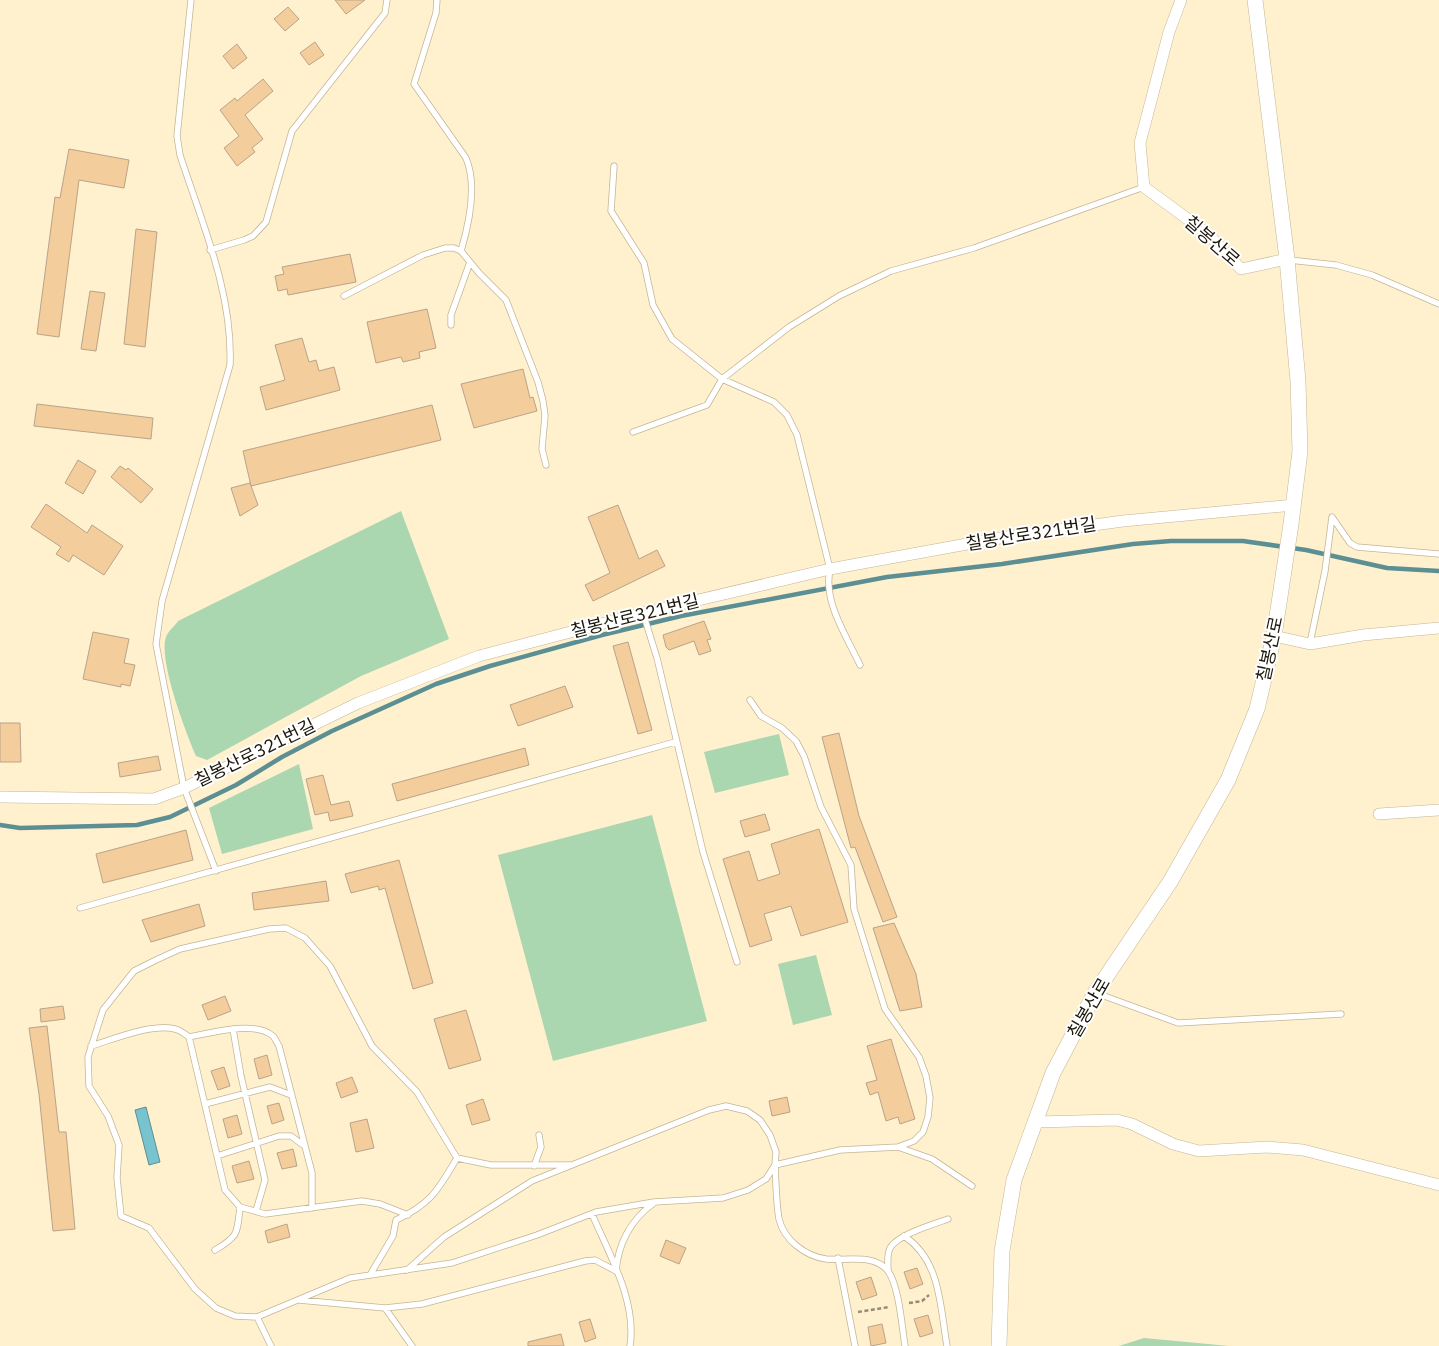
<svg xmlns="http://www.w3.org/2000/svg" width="1439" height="1346" font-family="'IBM Plex Sans','Noto Sans KR',sans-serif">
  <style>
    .green { fill: #aad6b0 }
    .water { fill: #77c3ce; stroke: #5c8f94 }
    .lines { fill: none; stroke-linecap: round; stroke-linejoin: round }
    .stream { stroke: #5c8f94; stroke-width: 4.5 }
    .building { fill: #f3cd9c; stroke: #baa388 }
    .service-casing { stroke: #c4b595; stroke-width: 7 }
    .minor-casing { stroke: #c4b595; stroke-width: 12 }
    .tertiary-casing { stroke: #c4b595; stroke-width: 16 }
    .path { stroke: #968c74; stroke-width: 2.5; stroke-dasharray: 4 2.5; stroke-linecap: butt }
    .service { stroke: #fff; stroke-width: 5.5 }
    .minor { stroke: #fff; stroke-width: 11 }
    .tertiary { stroke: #fff; stroke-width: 15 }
    .labels { text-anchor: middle; stroke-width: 4; stroke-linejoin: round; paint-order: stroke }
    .street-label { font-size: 18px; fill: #1c170b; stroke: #fff }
  </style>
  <rect width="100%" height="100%" fill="#fff0ce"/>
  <path class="green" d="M401,511L449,639L361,676L207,760L196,756C186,733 158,660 166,637C168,631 175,626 178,621Z
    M779,734L789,775L715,793L704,752Z
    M299,764L313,829L222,854L209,808Z
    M652,815L707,1021L553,1061L498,855Z
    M816,955L832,1015L793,1025L778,964Z
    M1144,1338L1229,1346H1119Z"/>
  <path class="water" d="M146,1107L160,1162L149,1165L135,1110Z"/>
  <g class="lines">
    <path class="stream" d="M0,825L20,828L137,825L170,817L236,785L282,757L332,731L436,684L490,666L602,635L681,616L887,577L1002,564L1133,544L1171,541H1243L1306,550L1387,568L1439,571"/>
  </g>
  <path class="building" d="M335,0H365L346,14Z
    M288,7L299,19L285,31L274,19Z
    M315,42L324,55L309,65L300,53Z
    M237,44L247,58L233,69L223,56Z
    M263,79L273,91L245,115L263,139L252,148L255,152L237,166L224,148L239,136L220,110L235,98L237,101Z
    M69,149L129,160L124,188L79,180L59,337L37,334L55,197L60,198Z
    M136,229L157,232L145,347L124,344Z
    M350,254L356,282L288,295L287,289L278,291L275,276L284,274L282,267Z
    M90,291L105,293L96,351L81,349Z
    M427,309L436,348L419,352L420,358L403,362L401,357L376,363L367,322Z
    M302,338L309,362L316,360L319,371L334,367L340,390L266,410L260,387L285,380L275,345Z
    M523,369L530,398L533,397L537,411L474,428L461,384Z
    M37,404L153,418L151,439L34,426Z
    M432,405L441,440L251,486L243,451Z
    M78,460L96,471L83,494L65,483Z
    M120,466L126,470L128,468L153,489L141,503L111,477Z
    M250,483L258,505L240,516L231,488Z
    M46,504L87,533L92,525L123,546L104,575L73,555L69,562L56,554L61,547L31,527Z
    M618,505L639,559L657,550L665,566L593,601L585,585L610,573L588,517Z
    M704,621L711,639L707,640L711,651L699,655L694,641L669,650L666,647L663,635Z
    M93,632L129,639L124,663L135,665L130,686L121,684V687L83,679Z
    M628,642L652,730L638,734L613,646Z
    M565,686L573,707L518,726L510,705Z
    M0,723H20L21,762H0Z
    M839,733L859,816L897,917L883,922L855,847L851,848L822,737Z
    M525,748L529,765L397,801L392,784Z
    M158,756L161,770L120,777L118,763Z
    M323,775L331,805L349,801L353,816L330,821L328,812L315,815L306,779Z
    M765,814L770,830L745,837L740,821Z
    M819,829L848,922L801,936L791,906L764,914L772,940L750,947L723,859L749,851L758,881L780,874L771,844Z
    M186,830L193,860L103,883L96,854Z
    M399,860L433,983L413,989L385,888L379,890L378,886L351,893L345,874Z
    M326,881L329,901L254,910L252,893Z
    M199,904L205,926L151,942L142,920Z
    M894,923L916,974L922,1007L900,1011L873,928Z
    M225,996L231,1011L208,1020L202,1005Z
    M63,1006L65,1019L41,1022L40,1009Z
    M466,1010L481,1060L449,1069L434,1019Z
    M47,1026L59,1132H66L75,1229L53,1231L39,1094L29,1028Z
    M891,1039L915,1119L900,1124L898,1117L886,1121L878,1092L870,1095L866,1083L877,1080L867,1046Z
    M267,1055L272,1075L259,1079L254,1059Z
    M224,1067L230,1086L218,1090L211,1071Z
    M352,1077L358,1092L341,1098L336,1083Z
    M787,1097L790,1112L772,1116L769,1101Z
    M483,1099L490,1120L472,1125L466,1105Z
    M279,1103L284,1120L272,1124L267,1106Z
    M237,1115L242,1134L228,1138L223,1119Z
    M367,1119L374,1148L356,1152L350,1123Z
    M293,1149L297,1166L282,1169L277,1153Z
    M249,1161L254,1179L237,1183L232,1166Z
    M287,1224L290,1237L268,1243L265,1231Z
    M666,1240L686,1248L679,1264L660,1256Z
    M917,1268L923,1284L910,1289L904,1272Z
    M871,1277L877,1295L862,1300L856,1282Z
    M928,1315L933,1333L920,1337L914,1319Z
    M590,1319L596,1338L585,1342L579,1322Z
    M882,1324L886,1343L871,1346L868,1327Z
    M561,1334L564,1346H528V1342Z"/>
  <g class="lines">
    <g class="service-casing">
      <path id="service" d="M191,0L177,136L180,155C202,223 233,293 230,365L162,601L156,644L184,788L216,871
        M437,0L436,13L414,84L466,158C477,184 469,224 461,251
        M614,166L611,211L644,263L653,305L672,339L722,379L774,402L787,415L797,435L830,569C823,602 846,635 860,665
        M210,250L244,240L253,236L266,222L292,131L385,13L387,0
        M1289,260L1336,265L1372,275L1439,304
        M344,296L423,255L445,248H454L461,251L479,273L506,300L538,382L543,401L545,416L542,449L546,465
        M451,325V315L470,262
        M633,432L707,405L722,379L789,327L839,296L891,271L974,248L1144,187
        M643,613L657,658L703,852L737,962
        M1310,643L1325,571L1332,517L1350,543L1357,547L1439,554
        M750,700L761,716L782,728L796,741L804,756L821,807L851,865L854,909L885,1009L919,1057L926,1076L930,1098L928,1117L923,1132L914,1141L898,1147L840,1150L775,1165C776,1182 776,1202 779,1219C784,1240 805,1256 826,1259C846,1261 874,1253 888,1271C899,1286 902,1327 905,1346
        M80,908L675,742
        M1096,993L1178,1023L1341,1014
        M233,1029L241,1076L265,1180L256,1211
        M189,1037C210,1033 255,1020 273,1036C275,1038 277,1043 279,1046L312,1173V1208
        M91,1046C114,1039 152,1023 175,1029C180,1030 185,1034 189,1037L225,1190L240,1207L265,1214L362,1201L380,1204L408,1215
        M205,1104L270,1087L291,1095
        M898,1147L932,1159L972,1186
        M217,1156L279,1136H291L303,1145
        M534,1166L541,1147L539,1135
        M592,1214C609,1254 637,1301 630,1346
        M904,1236C941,1260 940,1307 947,1346
        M215,1250C239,1236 237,1233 240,1207
        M838,1258L855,1346
        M407,1270L444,1237L532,1181L709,1110L726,1106L747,1111L760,1120L770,1135L776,1152L775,1165L766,1179L748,1190L723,1198L654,1202L596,1212L537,1235L452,1263L350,1278L257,1317L235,1316L216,1308L195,1289L149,1228L121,1216L117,1178L119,1145L108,1116L89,1086L88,1057L103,1010L134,971L156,960L180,949L269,929L286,928L305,938L330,966L372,1046L417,1092L457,1158L491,1165H572
        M888,1271C888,1265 887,1257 889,1251C892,1236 934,1224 948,1219
        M370,1275L393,1236L396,1220C431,1204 438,1190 457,1158
        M299,1300L385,1308L412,1346
        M385,1308L422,1304L585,1261L595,1260L616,1271C618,1244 631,1219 654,1203
        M257,1317L271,1346"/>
    </g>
    <g class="minor-casing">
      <path id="minor" d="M1181,0L1169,32L1140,143L1144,187L1208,234L1241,269L1287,259
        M1274,636L1310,644L1363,635L1439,628
        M0,797L154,799L184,788L358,703L479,656L643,613L830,569L1000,538L1123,521L1294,505
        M1379,814L1439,810
        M1035,1122L1117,1120L1132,1124L1173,1144L1199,1151L1267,1147L1303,1150L1439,1185"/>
    </g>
    <g class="tertiary-casing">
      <path id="tertiary" d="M999,1346L1002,1251L1014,1180L1053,1073L1095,993L1170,882L1228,780L1257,709L1274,636L1291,524L1300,451L1298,381L1287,259L1255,0"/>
    </g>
    <path class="path" d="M909,1303L922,1301L929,1295
      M858,1312L889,1307"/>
    <use href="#service" class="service"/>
    <use href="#minor" class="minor"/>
    <use href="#tertiary" class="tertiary"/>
  </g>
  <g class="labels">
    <g class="street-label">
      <text transform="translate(1212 241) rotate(41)" y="6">칠봉산로</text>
      <text transform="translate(1031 534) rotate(-9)" y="6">칠봉산로321번길</text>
      <text transform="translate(635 616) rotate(-14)" y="6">칠봉산로321번길</text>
      <text transform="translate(1270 649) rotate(-78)" y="6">칠봉산로</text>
      <text transform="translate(255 753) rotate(-26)" y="6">칠봉산로321번길</text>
      <text transform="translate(1089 1008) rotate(-60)" y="6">칠봉산로</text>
    </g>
  </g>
</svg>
